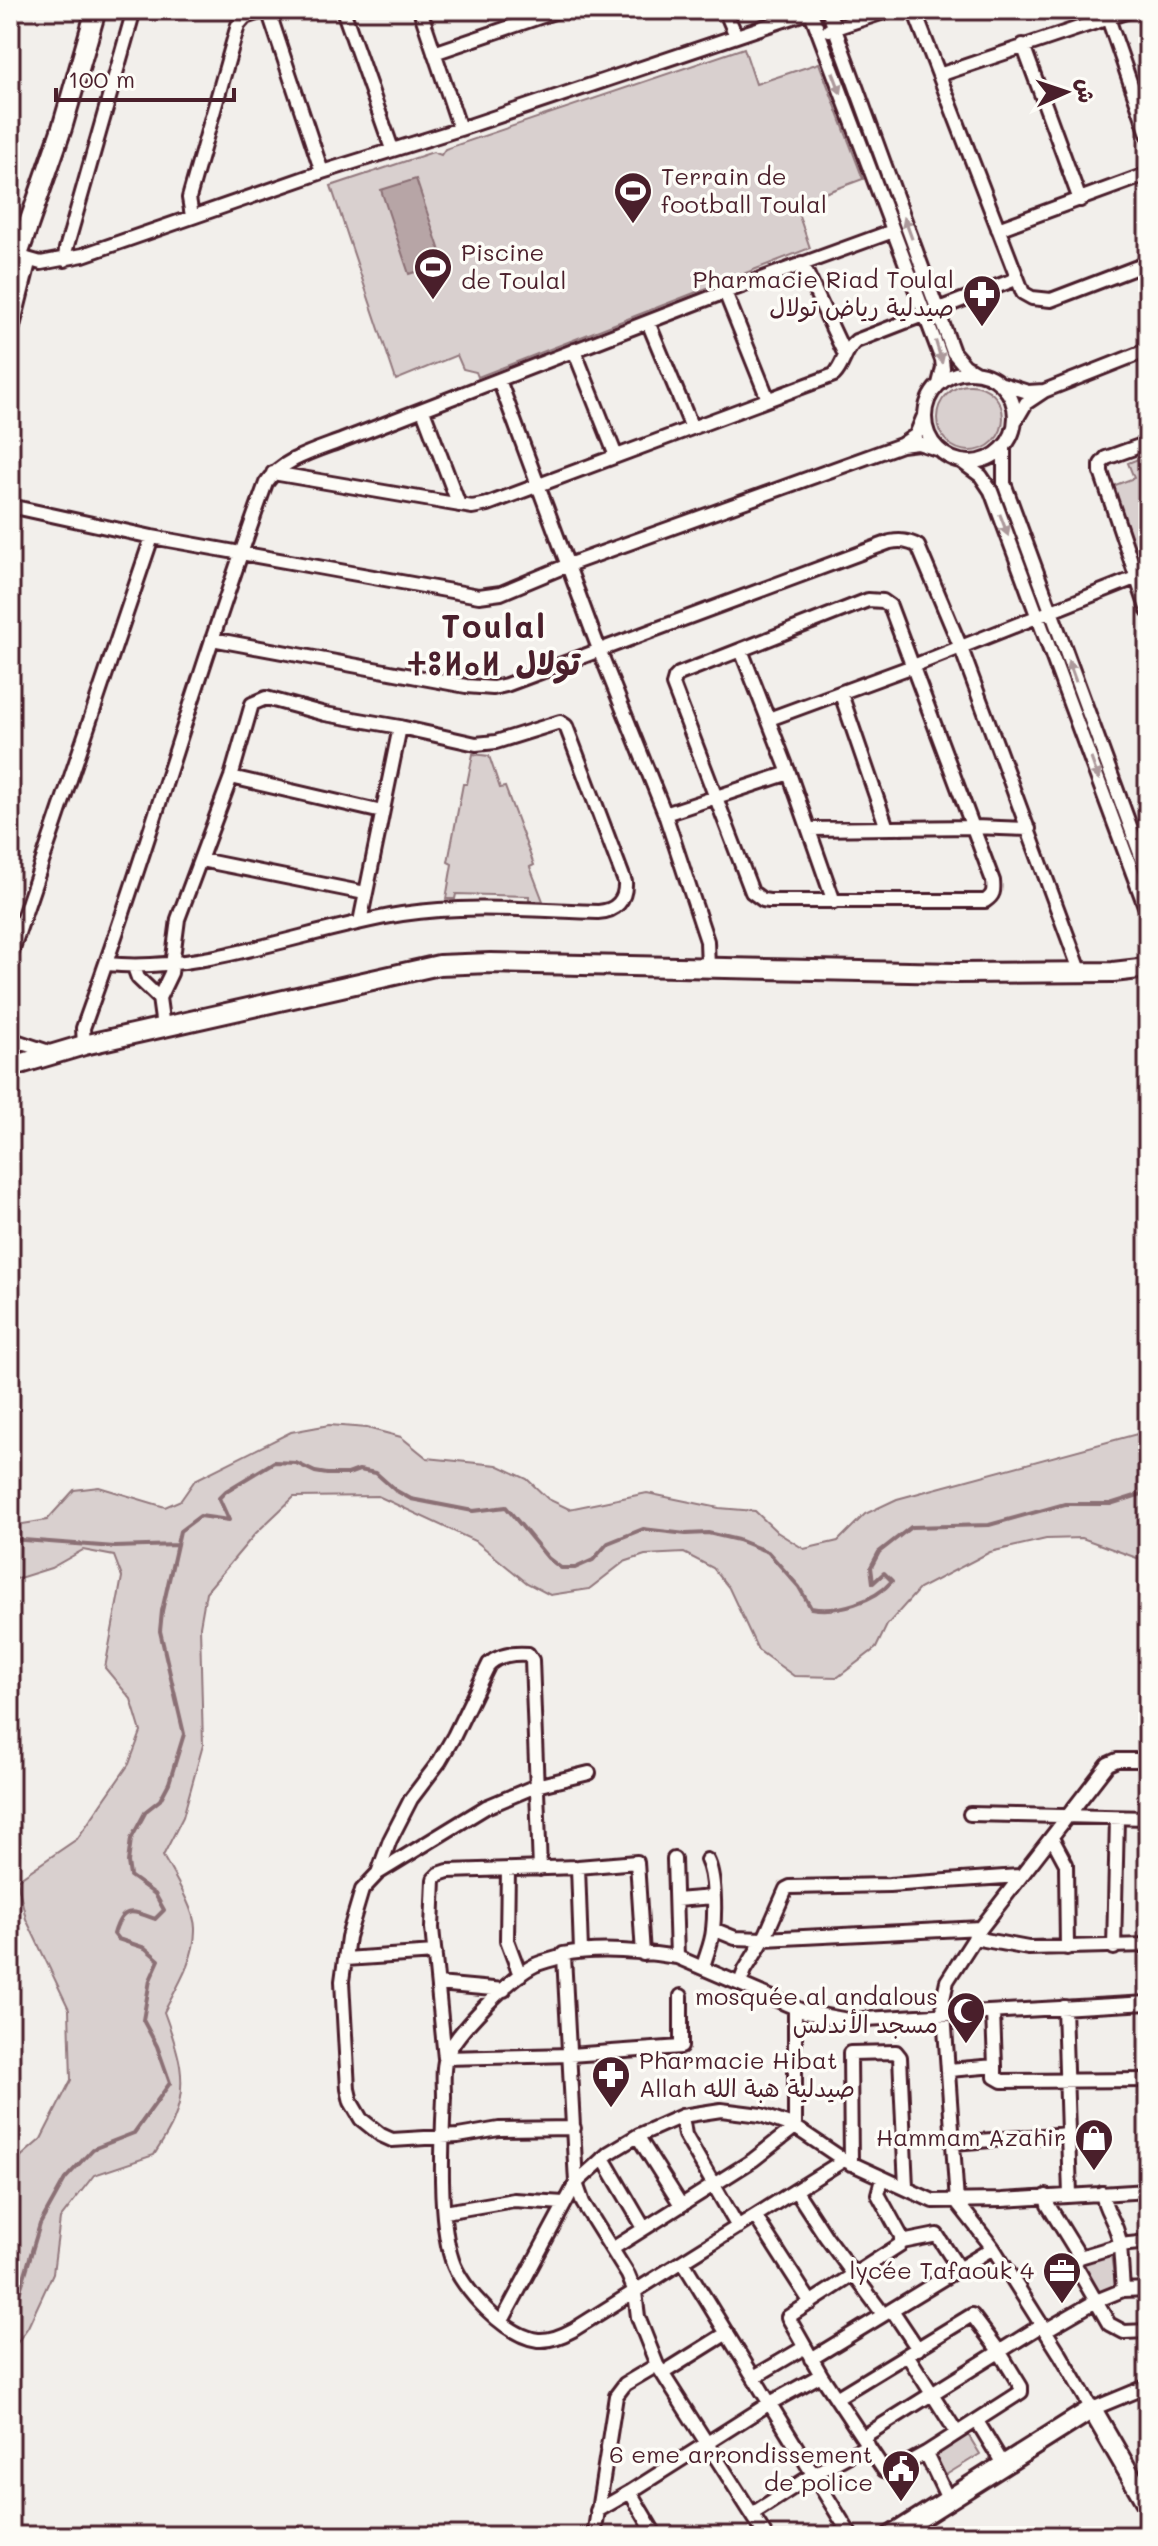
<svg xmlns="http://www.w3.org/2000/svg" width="1158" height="2546" font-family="Mali,'Playpen Sans Arabic','Noto Sans Tifinagh',sans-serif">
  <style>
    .green { fill: #d9d0cf; stroke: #92787d; stroke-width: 2 }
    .water { fill: #b7a5a6; stroke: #8b6f75; stroke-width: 2 }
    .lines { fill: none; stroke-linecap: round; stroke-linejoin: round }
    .stream { stroke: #8b6f75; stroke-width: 4 }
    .street-casing { stroke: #4a1f2b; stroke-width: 18 }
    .secondary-casing { stroke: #4a1f2b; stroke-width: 24 }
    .street { stroke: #fdfcf7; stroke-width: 12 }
    .secondary { stroke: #fdfcf7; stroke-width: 18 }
    .oneway { fill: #ac999b }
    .labels { text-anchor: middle; stroke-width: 7; stroke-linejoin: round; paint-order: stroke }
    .poi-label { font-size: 24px; fill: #4a1f2b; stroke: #fdfcf7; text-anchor: end }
    .district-label { font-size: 32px; font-weight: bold; letter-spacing: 2px; fill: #4a1f2b; stroke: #fdfcf7 }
  </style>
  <rect width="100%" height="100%" fill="#f2efeb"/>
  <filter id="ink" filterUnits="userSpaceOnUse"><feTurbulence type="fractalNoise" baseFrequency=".0125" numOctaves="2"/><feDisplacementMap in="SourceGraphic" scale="16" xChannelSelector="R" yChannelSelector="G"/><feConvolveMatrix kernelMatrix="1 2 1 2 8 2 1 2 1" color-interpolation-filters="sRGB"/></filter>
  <g filter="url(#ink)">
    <path class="green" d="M744,48L756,84L819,63L863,179L795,204L810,248L478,377L476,372L463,369L457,355L396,380L331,186L433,152L441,155L445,149Z
      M937 418a33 33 0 1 1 66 0a33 33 0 1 1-66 0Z
      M1148,455V473L1142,475L1141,522L1148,523V547H1133L1110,487L1134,478L1128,463Z
      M473,754L489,756L500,788L505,787L534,865L530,867L543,901H529V896L456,894L455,899H446L452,864L448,862L463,784H467Z
      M329,1425L367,1428L401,1437L427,1458L497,1465L527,1479L548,1499L569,1509L647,1493L719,1508L755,1511L777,1532L804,1549L838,1541L865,1514L897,1499L1148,1431V1562L1082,1538L1046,1539L990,1552L919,1589L887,1625L876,1648L838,1677L794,1676L758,1650L729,1588L713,1568L684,1553L645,1555L624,1562L589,1589L550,1595L527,1583L477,1542L378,1496L294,1497L255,1534L206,1592L200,1626L203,1745L183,1817L163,1856C173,1874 196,1911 195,1930C195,1959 177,1987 164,2012C178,2050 190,2083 173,2122C168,2134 160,2145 154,2155L94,2175L60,2219L53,2273L28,2327L10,2353V2166L41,2139L71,2080L69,2009L26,1919L17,1880L77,1839L129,1764L141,1732L131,1699L105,1668L122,1577L114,1556L83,1550L51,1568L10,1581V1526L47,1520L74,1490L99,1487L165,1507L181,1500L195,1480L291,1432Z
      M1110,2247L1116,2290L1098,2295L1079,2264Z
      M967,2433L980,2454L941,2478L927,2459Z"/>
    <path class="water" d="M416,179L444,263L409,274L381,190Z"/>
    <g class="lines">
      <path class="stream" d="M10,1539L115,1547L177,1545
        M10,2313L20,2291L40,2224L65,2179L93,2149L134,2133L170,2083L157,2046L143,2020L150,1980L159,1960L145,1948L118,1939L114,1934C122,1906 131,1910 155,1919L164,1910L155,1894L130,1876L128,1862L131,1839L146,1811L160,1800L169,1783L184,1734L160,1631L162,1611L180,1531L200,1516L229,1520L219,1498L226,1491L274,1462L296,1463L315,1472L327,1474H348L359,1470L376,1473L395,1490L411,1499L473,1511L506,1507L548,1558L561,1568H575L593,1560L608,1543L643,1529L686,1534L708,1533L738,1540L768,1552L799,1587L811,1608C837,1613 875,1601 892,1581L884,1573L873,1583L871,1567L879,1552L911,1527L989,1525L1065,1504H1110L1148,1492"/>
      <g class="street-casing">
        <path id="street" d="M268,10L322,172
          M343,10L392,149
          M420,10L460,129
          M725,10L736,36
          M810,10L942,360L943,368L939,384
          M828,10L953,352L965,366L975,372
          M914,10L1023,293L1032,298L1051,300L1148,263
          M1108,18L1148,134
          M829,30L890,10
          M1023,45L1080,200
          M434,53L560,10
          M939,75L1132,10
          M192,216L189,198L238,25L245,17L266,10
          M998,229L1148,174
          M27,259L41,263L83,255L322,172L460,129L814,10
          M65,260L66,249L134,10
          M802,263L845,355
          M725,292L768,399
          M648,322L692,428
          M574,350L616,456
          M925 417a45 45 0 1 1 90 0a45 45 0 1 1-90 0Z
          M499,380L600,652L665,814L707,941L708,968
          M1002,384L1028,392L1044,391L1026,403L1016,420
          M1044,391L1148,350
          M423,410L459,505
          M923,418L916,435L901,445L918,443L937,449
          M1148,443L1106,458L1101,464V472L1148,611
          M1004,448V483L1148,875
          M962,462L981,476L991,491L1148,914
          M273,473L472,507L488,504L834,375C844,365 844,350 856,341L1016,279
          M10,506L152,537L479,596L501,593L568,565L901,445
          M868,600L883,601L890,606L993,881C994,891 994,895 985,901H769L763,900L752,892L673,685L675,678L679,674Z
          M212,639L466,686L493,688L506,685L890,542C901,540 908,541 918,546L961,648L1081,973
          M741,650L789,773L834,902
          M841,694L887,828
          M769,719L913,666L1135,578
          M231,777L382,812
          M665,814L789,773
          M809,829L974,827L1029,829
          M201,860L365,893
          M360,922L400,727
          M10,957L152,537
          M107,964C204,974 306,929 402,914C467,904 533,910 598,912C616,911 626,900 625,882L566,726L560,722L496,742L476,744L400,727L325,714L266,698L252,704L231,777L178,919L171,973L159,998L163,1027
          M134,967L138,978L159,998
          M10,1039L52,1053
          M84,1045L83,1028C149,848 200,663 266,483C282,459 317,450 343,440L725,292L893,231
          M1148,1760H1117L1108,1764L981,1928L947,1981L943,1999L957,2202L993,2248L1060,2354L1092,2409L1148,2386
          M970,1814L1148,1818
          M1052,1838L1066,1864L1067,1948
          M674,1859L677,1957
          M578,1867L581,1951
          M508,1869L507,1940L520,1975
          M378,1873L390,1840L411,1799L439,1762L454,1736L489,1664C499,1655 515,1653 528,1654L532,1660L540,1869
          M676,1900L713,1897
          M713,1929L735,1938L764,1939L981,1928
          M974,1938L1028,1948L1148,1945
          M1114,1948L1117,1818
          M643,1954L637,1862L578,1867L448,1871L439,1874L434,1879L432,1928L445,2058L570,2055L681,2047V1996
          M564,1956L576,2183L583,2203L628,2275L635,2292L638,2317L657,2365L766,2536
          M345,1959L435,1953
          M703,1967C706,1955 712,1943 713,1930C715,1912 715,1875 707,1860
          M740,1983L745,1970L764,1939L786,1889L790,1887L889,1885L1019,1876
          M438,1984L504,1990
          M1064,2007L1070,2195
          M993,2012L995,2066
          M949,2070L995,2066V2077L1002,2081L1148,2080
          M682,2116L685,2135L738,2227
          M574,2128L499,2129L458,2136L392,2140L381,2135L361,2119L351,2102L348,2089L342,1981L348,1937L362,1890L378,1873L486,1807L536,1786L589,1773
          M638,2137L681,2205
          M953,2143L1068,2134
          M603,2158L644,2228
          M844,2160L573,2330C562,2336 550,2341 538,2340C506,2336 461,2289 452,2260C438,2218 442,2141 444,2097C444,2084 442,2066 447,2055C457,2031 512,1976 535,1965C544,1961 555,1959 564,1956L563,1954C600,1947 641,1951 677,1957L805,2012L848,2020L1148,2003
          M851,2164L850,2053L896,2052L900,2057L906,2187
          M796,2191L826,2237L883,2314
          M1102,2193C1105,2213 1118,2223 1120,2245L1148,2242
          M1046,2196L1048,2205L1080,2257L1074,2263L1109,2324L1124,2332L1148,2331
          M445,2212L514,2200L564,2203
          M755,2216L811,2303
          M902,2242L937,2235L959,2269
          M612,2249L753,2160L795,2127V2007
          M1080,2257L1120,2245L1123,2290
          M683,2262L851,2536
          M892,2310L918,2349
          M502,2321L576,2183L609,2153L639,2135L682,2116L721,2110L761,2115L795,2127L844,2160L933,2201L1002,2200L1148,2191
          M1046,2330L1096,2301L1123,2290L1148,2289
          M908,2356L957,2433
          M811,2359L993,2248
          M663,2373L727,2333
          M754,2377L805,2347
          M836,2398L972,2315L999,2351L1021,2387V2392L926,2453L891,2472L884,2470L821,2375L788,2317L901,2244V2236L878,2194L882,2179
          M977,2421L1003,2464
          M863,2437L1042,2325
          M926,2453L948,2499
          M597,2511L630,2492
          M752,2514L814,2474L868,2445
          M594,2536L616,2396L625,2384L657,2365
          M656,2536L630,2492L770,2403L821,2375"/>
      </g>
      <g class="secondary-casing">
        <path id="secondary" d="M10,278L62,128L96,10
          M10,326L26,262
          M10,1067L84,1045L439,965L490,963L956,973L1113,972L1148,968
          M891,2536L1092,2409L1148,2506"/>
      </g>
      <use href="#street" class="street"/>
      <use href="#secondary" class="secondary"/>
    </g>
    <defs><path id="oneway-solid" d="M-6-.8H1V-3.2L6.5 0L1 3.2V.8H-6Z" transform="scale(2)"/></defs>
    <g class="oneway">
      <use href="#oneway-solid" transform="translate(837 83) rotate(69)"/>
      <use href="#oneway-solid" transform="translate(908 228) rotate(-110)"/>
      <use href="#oneway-solid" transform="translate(939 352) rotate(73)"/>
      <use href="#oneway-solid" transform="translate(1004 525) rotate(69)"/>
      <use href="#oneway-solid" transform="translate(1072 671) rotate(-110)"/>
      <use href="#oneway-solid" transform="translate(1095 769) rotate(70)"/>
    </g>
  </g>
  <defs>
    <g id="stadium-pin" transform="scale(2)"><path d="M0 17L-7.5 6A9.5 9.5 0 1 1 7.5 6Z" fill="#4a1f2b" stroke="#fdfcf7"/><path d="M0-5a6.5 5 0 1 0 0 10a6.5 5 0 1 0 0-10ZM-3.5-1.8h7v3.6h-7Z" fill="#fff"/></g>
    <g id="pharmacy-pin" transform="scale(2)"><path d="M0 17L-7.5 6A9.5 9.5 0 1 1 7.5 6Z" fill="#4a1f2b" stroke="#fdfcf7"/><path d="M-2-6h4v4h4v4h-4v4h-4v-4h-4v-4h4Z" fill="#fff"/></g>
    <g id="mosque-pin" transform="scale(2)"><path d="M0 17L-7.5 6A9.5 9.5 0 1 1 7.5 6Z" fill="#4a1f2b" stroke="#fdfcf7"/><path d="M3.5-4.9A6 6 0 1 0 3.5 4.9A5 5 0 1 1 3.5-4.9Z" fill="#fff"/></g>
    <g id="shop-pin" transform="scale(2)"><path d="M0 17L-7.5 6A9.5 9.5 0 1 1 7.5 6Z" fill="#4a1f2b" stroke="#fdfcf7"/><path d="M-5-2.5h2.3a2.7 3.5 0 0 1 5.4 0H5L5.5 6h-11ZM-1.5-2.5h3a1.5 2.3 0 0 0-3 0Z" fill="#fff"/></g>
    <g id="office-pin" transform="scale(2)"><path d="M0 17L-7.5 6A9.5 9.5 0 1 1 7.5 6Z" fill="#4a1f2b" stroke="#fdfcf7"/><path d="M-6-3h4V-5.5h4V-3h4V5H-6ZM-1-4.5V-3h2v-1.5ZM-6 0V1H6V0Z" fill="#fff"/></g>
    <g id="civic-pin" transform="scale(2)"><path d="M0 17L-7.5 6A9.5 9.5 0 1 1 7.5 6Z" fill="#4a1f2b" stroke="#fdfcf7"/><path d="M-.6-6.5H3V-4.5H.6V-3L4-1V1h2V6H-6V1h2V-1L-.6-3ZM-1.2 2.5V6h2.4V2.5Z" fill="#fff"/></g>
  </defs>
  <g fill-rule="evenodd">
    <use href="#stadium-pin" x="633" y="191"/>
    <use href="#stadium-pin" x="433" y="267"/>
    <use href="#pharmacy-pin" x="982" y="294"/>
    <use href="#mosque-pin" x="966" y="2011"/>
    <use href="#pharmacy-pin" x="611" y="2075"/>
    <use href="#shop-pin" x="1094" y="2138"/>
    <use href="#office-pin" x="1062" y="2271"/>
    <use href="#civic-pin" x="901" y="2469"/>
  </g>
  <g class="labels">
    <g class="poi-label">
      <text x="661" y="185" text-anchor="start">Terrain de<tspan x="661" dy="28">football Toulal</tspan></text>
      <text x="461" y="261" text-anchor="start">Piscine<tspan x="461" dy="28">de Toulal</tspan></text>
      <text x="954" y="288">Pharmacie Riad Toulal<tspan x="954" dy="28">صيدلية رياض تولال</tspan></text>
      <text x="938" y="2005">mosquée al andalous<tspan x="938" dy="28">مسجد الأندلس</tspan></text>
      <text x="639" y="2069" text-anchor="start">Pharmacie Hibat<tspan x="639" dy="28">Allah صيدلية هبة الله</tspan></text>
      <text x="1066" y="2146">Hammam Azahir</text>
      <text x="1034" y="2279">lycée Tafaouk 4</text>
      <text x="873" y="2463">6 eme arrondissement<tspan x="873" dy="28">de police</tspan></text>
    </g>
    <g class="district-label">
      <text x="494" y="638">Toulal<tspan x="494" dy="37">ⵜⵓⵍⴰⵍ تولال</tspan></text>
    </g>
  </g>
  <rect width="1158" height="2546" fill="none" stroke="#fdfcf7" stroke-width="40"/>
  <rect x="20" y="20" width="1118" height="2506" fill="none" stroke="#4a1f2b" stroke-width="3" filter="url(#ink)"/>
  <g transform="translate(1066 92) rotate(87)" stroke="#fdfcf7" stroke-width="6" paint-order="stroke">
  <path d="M0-6L14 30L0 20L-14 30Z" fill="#4a1f2b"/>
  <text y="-12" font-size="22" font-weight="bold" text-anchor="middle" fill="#4a1f2b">ش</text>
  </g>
  <path d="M56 88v12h178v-12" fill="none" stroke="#4a1f2b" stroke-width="4"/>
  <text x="68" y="88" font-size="24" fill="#4a1f2b" stroke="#fdfcf7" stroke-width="6" paint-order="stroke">100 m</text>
</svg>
